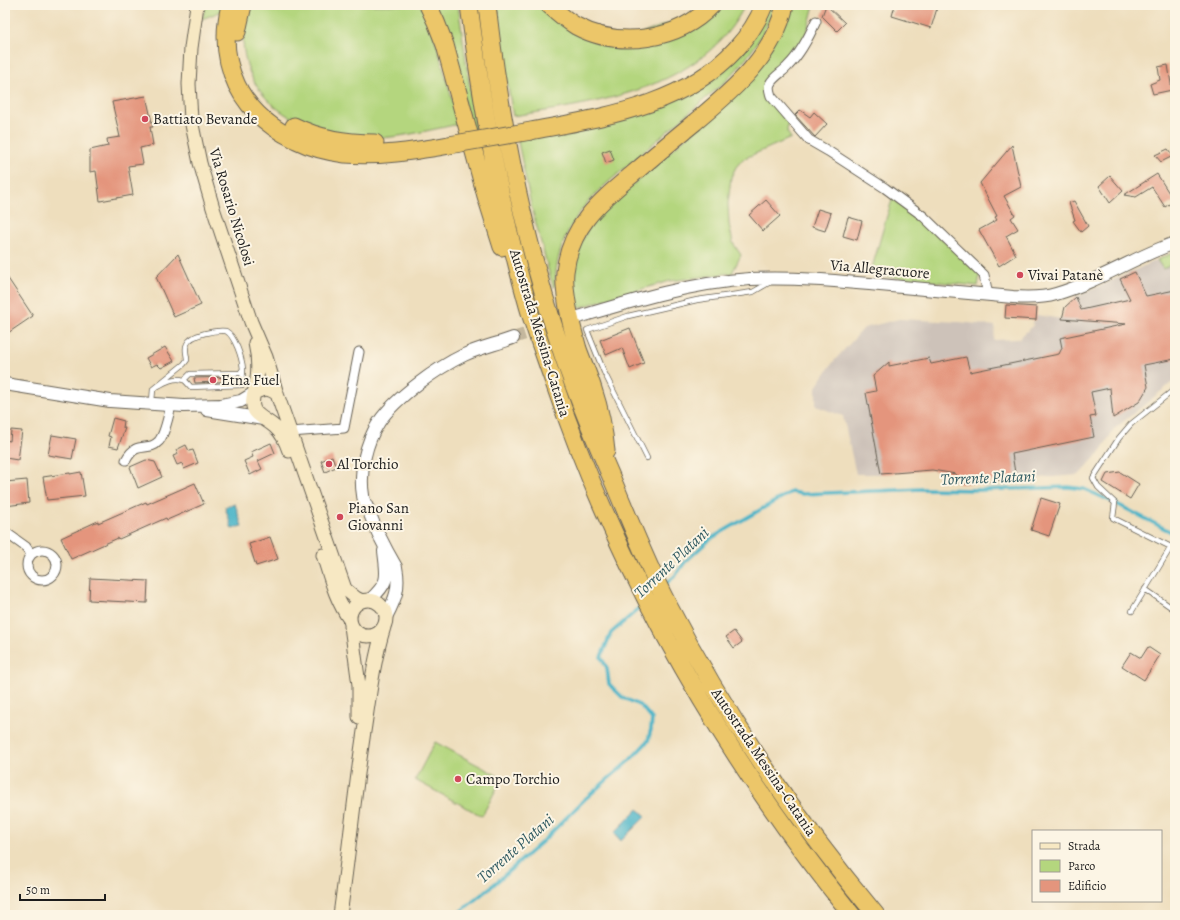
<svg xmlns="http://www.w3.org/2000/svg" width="1180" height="920" font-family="Alegreya,serif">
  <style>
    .industrial { fill: #cdc2b9 }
    .green { fill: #b4d67e; stroke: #68794d }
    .water { fill: #4ab4c8; stroke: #336872 }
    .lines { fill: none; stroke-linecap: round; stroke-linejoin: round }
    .stream { stroke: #4ab4c8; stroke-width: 3.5 }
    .building { fill: #e4957d }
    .tertiary-tunnel { stroke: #c4b79d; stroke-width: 12; stroke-dasharray: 12 6; stroke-linecap: butt }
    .service-casing { stroke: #666054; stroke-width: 6 }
    .minor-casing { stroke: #666054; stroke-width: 11 }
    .tertiary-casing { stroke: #666054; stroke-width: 14 }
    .secondary-casing { stroke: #666054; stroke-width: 15 }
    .motorway-casing { stroke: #666054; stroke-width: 19 }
    .service { stroke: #fff; stroke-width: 4.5 }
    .minor { stroke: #fff; stroke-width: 9 }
    .tertiary { stroke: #fff; stroke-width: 12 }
    .secondary { stroke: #f7e8c3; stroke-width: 13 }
    .motorway { stroke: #ecc669; stroke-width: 17 }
    .motorway-bridge-casing { stroke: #666054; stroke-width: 19; stroke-linecap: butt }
    .motorway-bridge { stroke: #ecc669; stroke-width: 17 }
    .poi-dot { fill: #d1495b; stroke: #fcf5e5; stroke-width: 1.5 }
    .labels { text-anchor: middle; stroke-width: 4; stroke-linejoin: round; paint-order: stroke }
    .poi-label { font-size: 15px; fill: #1c1c1c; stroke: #fcf5e5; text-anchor: start }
    .street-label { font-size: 15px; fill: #1c1c1c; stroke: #fcf5e5 }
    .water-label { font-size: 16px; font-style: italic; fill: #2e5961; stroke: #fcf5e5 }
  </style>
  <rect width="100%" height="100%" fill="#fcf5e5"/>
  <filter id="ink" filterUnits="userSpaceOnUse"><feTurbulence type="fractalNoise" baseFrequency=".025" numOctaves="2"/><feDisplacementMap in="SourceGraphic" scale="8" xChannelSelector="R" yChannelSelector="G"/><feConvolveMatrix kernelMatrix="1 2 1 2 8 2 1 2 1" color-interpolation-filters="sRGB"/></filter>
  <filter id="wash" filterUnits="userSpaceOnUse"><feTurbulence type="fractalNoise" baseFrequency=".012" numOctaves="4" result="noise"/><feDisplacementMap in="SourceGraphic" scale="16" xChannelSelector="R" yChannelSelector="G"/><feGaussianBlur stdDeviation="0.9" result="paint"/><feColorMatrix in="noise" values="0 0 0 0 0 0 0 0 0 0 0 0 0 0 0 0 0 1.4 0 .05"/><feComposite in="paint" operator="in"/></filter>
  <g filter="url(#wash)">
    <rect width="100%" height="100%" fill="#eedebd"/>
    <path class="industrial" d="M1175,252V380L1114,429L1100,452L1079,475L959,484L956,474L932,470L881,474H856L843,416L816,406V387L834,361L864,328L899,319L959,322L995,326L994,340L1018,339L1034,325L1032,323L1036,320V315L1062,319L1065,307L1076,297Z"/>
    <path class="green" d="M206,5H224L222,11L202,19Z
      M251,5H421L431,25L459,124C434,129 408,136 381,138C374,138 367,137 360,137C301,133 244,103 243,38C243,27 248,15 251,5Z
      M434,5H458L479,151Z
      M497,5H541L620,42L716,5H745C703,90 596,103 513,116L500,39Z
      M767,5H774C766,35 748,58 727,80L598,191C572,217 555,249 555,287H553L531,205L517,137L692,88Z
      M790,5H814L807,32L794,54L765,82L767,94L788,122L787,132L791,138L743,159L736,167L731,177L728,204L729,224L733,243L741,255L732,273L670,281L603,300L573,310L574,258L592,220L739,91Z
      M893,197L911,210L980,275L978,286L870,275L886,219Z
      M1175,252V263L1163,269L1157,260Z
      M435,742L502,778L482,816L415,780Z"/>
    <path class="water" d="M235,504L242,526L232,529L225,507Z
      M638,809L646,816L621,841L614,833Z"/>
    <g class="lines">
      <path class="stream" d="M663,586L675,576L685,562L710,539L791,492L803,494L922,489L980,490L1068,487L1084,489L1115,503L1175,534
        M456,915L492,886L543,841L585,799L630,760L648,741L651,729L652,719L641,706L622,697L609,684L607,668L601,657L611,633L644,604"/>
    </g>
    <g id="blocks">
      <path class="building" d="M826,5L845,23L837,31L822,16Z
        M895,5H938L931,28L892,16Z
        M1168,65L1172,90L1153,94L1150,84L1160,80L1158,67Z
        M146,96L153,127H150L153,145L140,148L143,164L128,166L133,195L100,201L96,171L90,172V150L108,146L107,139L120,137L112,102Z
        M800,110L810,117L814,112L827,124L815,137L795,115Z
        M1012,145L1021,187L1004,196L1015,215L1011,218L1018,229L1006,236L1016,255L999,266L979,230L997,220L995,217L997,216L980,183Z
        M610,149L614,160L606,163L602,152Z
        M1168,149L1173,156L1161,162L1155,155Z
        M1157,174L1174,201L1165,207L1152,187L1136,197L1124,195Z
        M1110,176L1123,191L1110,203L1099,186Z
        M766,200L780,216L763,231L749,215Z
        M1074,201L1088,226L1081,232L1073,221L1075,220L1069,203Z
        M818,209L831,213L825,231L812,227Z
        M848,217L862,221L857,240L843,236Z
        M178,254L201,305L174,317L156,277Z
        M1135,272L1146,296L1175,290V359L1144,365L1148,387L1139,402L1113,418L1110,388L1091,392L1096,416L1090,417L1094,437L1012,454L1016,479L959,484L956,474L932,470L881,474L866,393L876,391L873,376L889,362V366L929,358L931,364L966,357L970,372L1059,354L1062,348L1060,338L1126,324L1062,319L1065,307L1076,297L1081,310L1130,299L1120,279Z
        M5,274L33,316L5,335Z
        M1006,305L1037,307L1036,320L1005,318Z
        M630,328L644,363L630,369L622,348L606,355L600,340Z
        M165,347L174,361L161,368L157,364L151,367L146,358Z
        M238,377V381L195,383L194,378Z
        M113,418L124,421L123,428H125L118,448L109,446L111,437L108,436Z
        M11,430L22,431L18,460L5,458V440L10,441Z
        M52,435L76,439L72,459L48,455Z
        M271,443L275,453L258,461L262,469L250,475L244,461L253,457L251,452Z
        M186,445L189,451L193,450L198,463L184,469L182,463L177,465L173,456L178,454L176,450Z
        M332,456L336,467L325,472L321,461Z
        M146,460L155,462L162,477L138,488L130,467Z
        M81,472L85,496L47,500L43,477L70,473V474Z
        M1120,472L1139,484L1130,499L1103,482L1107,474Z
        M27,480L29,503L5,506V482Z
        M195,483L204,504L167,520L166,518L119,539L118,538L71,559L61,538L98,521V523L146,502L147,504Z
        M1041,498L1060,504L1049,536L1031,530Z
        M270,537L278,559L256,566L249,544Z
        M90,578L148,581L147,603L89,600Z
        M734,631L742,642L734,648L726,637Z
        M1148,647L1160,655L1144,680L1122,666L1131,652L1141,658Z"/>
    </g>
  </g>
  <g filter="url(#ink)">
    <use href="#blocks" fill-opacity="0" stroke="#666054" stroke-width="1"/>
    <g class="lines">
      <path class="tertiary-tunnel" d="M513,338L575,318"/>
      <g class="service-casing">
        <path id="service" d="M184,380L190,374L240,373L243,369
          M1175,389L1131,424L1119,438L1093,478L1098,487L1115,503L1113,518L1175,549
          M152,402L153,389L184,364L187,360C187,354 184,349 187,344C191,334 216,330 226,331C235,336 242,358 243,369C243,374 242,380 242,385L191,387C189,385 186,381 184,380C173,376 162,384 153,389
          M647,458L604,372L587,330L628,316L697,300L753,292L772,281
          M1145,589L1175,610
          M1132,611L1171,547"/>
      </g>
      <g class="minor-casing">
        <path id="minor" d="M816,21C809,37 800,54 788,66C783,72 773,77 770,84C768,88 770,92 771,96L809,140L828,151L885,188L923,216L984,275L988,295
          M290,432L344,428L359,352
          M126,460C137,439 148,453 159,441C165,434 169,414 171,405
          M5,532L26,547L31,554
          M27 565a15 15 0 1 1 30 0a15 15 0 1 1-30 0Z"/>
      </g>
      <g class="tertiary-casing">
        <path id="tertiary" d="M575,318C632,301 690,283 750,279C794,277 837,281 880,285C925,289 969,293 1013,297C1028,298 1043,298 1056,294C1098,282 1134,257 1175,243
          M5,384L110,401L184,406L221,405L241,401L254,393
          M207,410L263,419
          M370,600C390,581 387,578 384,551
          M386,617C396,598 400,587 396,567C385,548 375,529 368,509C366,505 363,500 363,495C359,472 366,442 379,422C396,397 437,368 464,355C479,348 497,344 513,338"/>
      </g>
      <g class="secondary-casing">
        <path id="secondary" d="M197,5L191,48L189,84L191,120L200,163L213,208L251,322L266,357L277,394L345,589L356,598L362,601
          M254,393C259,376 259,360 255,343
          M277,394C267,387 264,389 254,393C248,415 261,415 275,427C282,433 286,442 289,451
          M323,555C330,577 336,601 350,620
          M350 618a18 18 0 1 1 36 0a18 18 0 1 1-36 0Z
          M351,626L359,685V717
          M340,915C349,852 355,788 365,725C370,692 374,659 384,627"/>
      </g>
      <g class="motorway-casing">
        <path id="motorway" d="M230,5C216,64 240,114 296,140C312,148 328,152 345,154C380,157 414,151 449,145
          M428,5L436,22L445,45L486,196L502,247
          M469,5C482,107 500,207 528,306C535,330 544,354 552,377C620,576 720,752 852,915
          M487,5C500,119 522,231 558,340C573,388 593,435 613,481C630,521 646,562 666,601C724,713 795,818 876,915
          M549,5C558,13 566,20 576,26C619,49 678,41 712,5
          M237,32L243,5
          M294,126C320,139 347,143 375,143
          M531,131C603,117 684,106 736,49C748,36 758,21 764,5
          M606,451C604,430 600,410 593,389C589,376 583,363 578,349C572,328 563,294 565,272C570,225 601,201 634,173C654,156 674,139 695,122C733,90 774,56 785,5"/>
      </g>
      <use href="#service" class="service"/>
      <use href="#minor" class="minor"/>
      <use href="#tertiary" class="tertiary"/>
      <use href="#secondary" class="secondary"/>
      <use href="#motorway" class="motorway"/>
      <g class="motorway-bridge-casing">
        <path id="motorway-bridge" d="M449,145L531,131"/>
      </g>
      <use href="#motorway-bridge" class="motorway-bridge"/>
    </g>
  </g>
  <g class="poi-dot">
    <circle cx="145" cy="119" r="4"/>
    <circle cx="1020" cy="275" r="4"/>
    <circle cx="213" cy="380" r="4"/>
    <circle cx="329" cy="464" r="4"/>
    <circle cx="340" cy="517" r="4"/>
    <circle cx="458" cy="779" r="4"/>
  </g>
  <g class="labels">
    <g class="poi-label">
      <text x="153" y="124">Battiato Bevande</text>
      <text x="1028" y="280">Vivai Patanè</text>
      <text x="221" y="385">Etna Fuel</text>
      <text x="337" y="469">Al Torchio</text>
      <text x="348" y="513">Piano San<tspan x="348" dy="17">Giovanni</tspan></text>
      <text x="466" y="784">Campo Torchio</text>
    </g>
    <g class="street-label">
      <text transform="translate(232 207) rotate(73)" y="5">Via Rosario Nicolosi</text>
      <text transform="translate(880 269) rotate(5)" y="5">Via Allegracuore</text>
      <text transform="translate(540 333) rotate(73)" y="5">Autostrada Messina-Catania</text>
      <text transform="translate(764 762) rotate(56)" y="5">Autostrada Messina-Catania</text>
    </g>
    <g class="water-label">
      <text transform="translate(988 477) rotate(-2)" y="6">Torrente Platani</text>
      <text transform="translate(671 562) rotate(-43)" y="6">Torrente Platani</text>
      <text transform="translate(515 848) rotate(-41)" y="6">Torrente Platani</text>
    </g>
  </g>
  <rect width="1180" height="920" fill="none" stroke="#fcf5e5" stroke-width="20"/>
  <rect x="1032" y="830" width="130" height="72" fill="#fcf5e5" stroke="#a29e95"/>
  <rect x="1040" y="843" width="20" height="6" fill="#f7e8c3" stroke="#a29e95"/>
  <text x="1068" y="850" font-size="12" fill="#1c1c1c">Strada</text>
  <rect x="1040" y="860" width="20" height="12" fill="#b4d67e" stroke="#a29e95"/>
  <text x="1068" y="870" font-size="12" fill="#1c1c1c">Parco</text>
  <rect x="1040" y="880" width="20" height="12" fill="#e4957d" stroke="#a29e95"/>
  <text x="1068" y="890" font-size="12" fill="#1c1c1c">Edificio</text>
  <path d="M20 894v6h85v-6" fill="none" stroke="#1c1c1c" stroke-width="2"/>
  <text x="26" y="894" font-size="12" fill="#1c1c1c" stroke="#fcf5e5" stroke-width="3" paint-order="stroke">50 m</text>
</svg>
